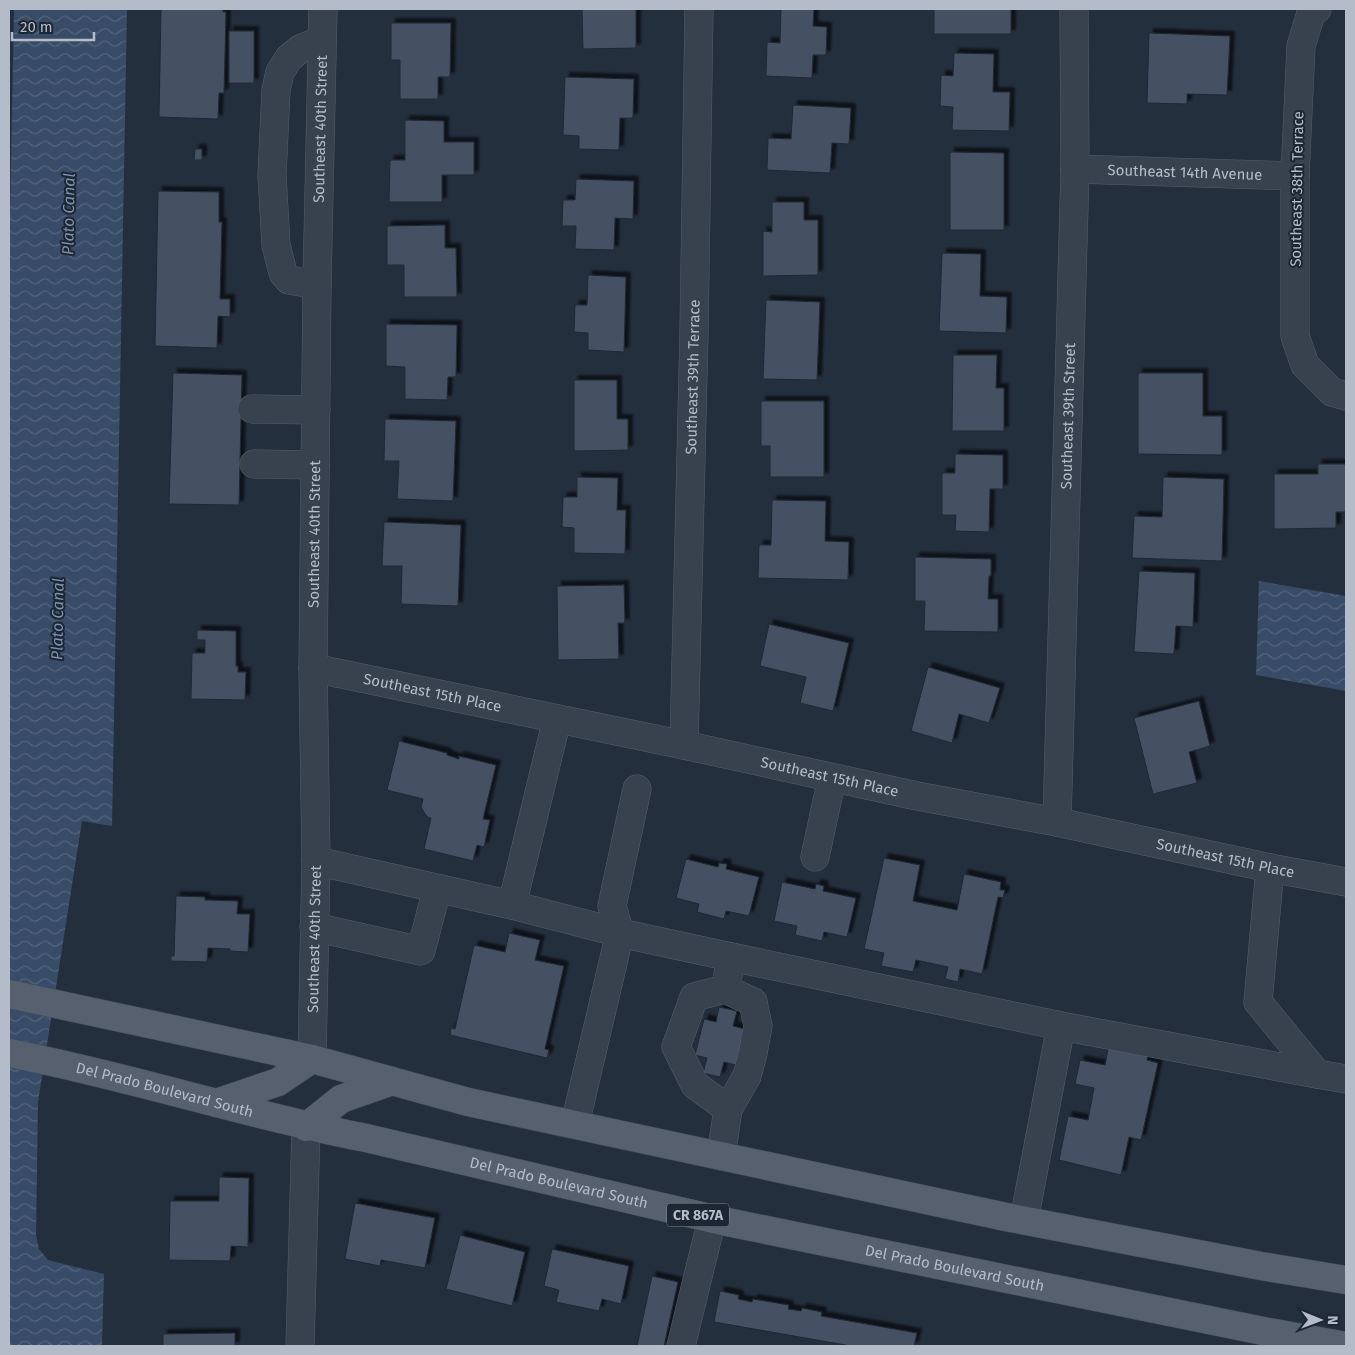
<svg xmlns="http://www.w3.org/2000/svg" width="1355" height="1355" font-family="'Fira Sans',sans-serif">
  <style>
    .water { fill: url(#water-waves) }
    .building { fill: #455162; stroke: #1f2835; filter: url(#shadow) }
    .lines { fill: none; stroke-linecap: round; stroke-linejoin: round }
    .minor-casing { stroke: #565f6c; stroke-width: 29 }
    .major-casing { stroke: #414a57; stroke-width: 29 }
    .minor { stroke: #38414e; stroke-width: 28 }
    .major { stroke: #56606e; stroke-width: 28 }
    .labels { text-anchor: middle; stroke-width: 4; stroke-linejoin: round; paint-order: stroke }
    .shield { fill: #1d2633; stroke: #878f9c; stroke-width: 1 }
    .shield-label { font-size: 14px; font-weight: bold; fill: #b4bcc9 }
    .street-label { font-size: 15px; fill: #b4bcc9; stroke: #1d2633 }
    .water-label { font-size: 16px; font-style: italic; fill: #7c92b1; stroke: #1d2633 }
  </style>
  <defs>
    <pattern id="water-waves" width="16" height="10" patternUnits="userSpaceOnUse" patternTransform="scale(1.25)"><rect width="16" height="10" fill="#394c67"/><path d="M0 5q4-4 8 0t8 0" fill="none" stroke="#53647b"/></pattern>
    <filter id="shadow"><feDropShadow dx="4.5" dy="-4.5" stdDeviation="1" flood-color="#0009"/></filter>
  </defs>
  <rect width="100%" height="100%" fill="#242f3e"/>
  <path class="water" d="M14,9H127L112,826L82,821L38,1102L36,1235L39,1249L48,1260L104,1274L102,1346H9V267Z
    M1259,581L1346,596V691L1256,675Z"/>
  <path class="building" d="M161,9H223V12H226L224,93H219L218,119L159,117Z
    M582,9H636V48L583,49Z
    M781,9H814L813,26L827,27L826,55H813L812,78L766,76L767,42L780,43Z
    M934,9H1011V34H934Z
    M391,23H451L450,77H438V99H400V60H391Z
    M229,31H254V83H229Z
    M1149,33L1230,36L1227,95L1187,94V104L1147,103Z
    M954,53L994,54L993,92H1010L1009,131L952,130L953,107L940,106L941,75L953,76Z
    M565,77L634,79L633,118H620L619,150L579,149V136L563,135Z
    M793,105L851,108L849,144L832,143L830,173L767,170L768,138L791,139Z
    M405,120L444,121V142H474V175H442V202H389L390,160H405Z
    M195,149H202V160H194Z
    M950,152L1004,153V230H950Z
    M576,179L634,181L633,219L615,218L614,250L575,249L576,226H562L563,200H575Z
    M158,191L219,192V222H222L220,299H230V317L218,316L217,348L155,346Z
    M772,202H804V220H818V275L763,276V231L772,232Z
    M445,225V248H456L457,297H404V265H387V226Z
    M942,253L981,254L980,296L1007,297L1006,333L939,331Z
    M588,275L626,277L624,352L588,350V333L574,332L575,305H587Z
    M766,300L820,302L817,380L763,379Z
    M386,324L457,325L456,377H448L447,400L405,399V367L386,366Z
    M953,355H997L996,388H1004V431H952Z
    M173,373L242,375L239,505L169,504Z
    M1138,373H1203V416H1222V455L1138,454Z
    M574,380H617V419H628V450L574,451Z
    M761,401H824V477H770V446H761Z
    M385,419L456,421L453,501L397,499L399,461H384Z
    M955,454L1003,455V489H990L989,532L955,531L956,515H942V473H955Z
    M1318,464H1346V512H1336V528L1274,529V474H1318Z
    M577,477L618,478L617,510H626L625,554L574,553V528L562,527L563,497H577Z
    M1163,477L1224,479L1222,561L1132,558L1134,516L1162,517Z
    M772,500L826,501L825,541L849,542L848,580L758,578L759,545H771Z
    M384,522L461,525L458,606L401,604L402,566H382Z
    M915,557L991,559V576H989L988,599H998V632L924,631L925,601H915Z
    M1139,571L1195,573L1193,627L1176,626L1174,654L1134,652Z
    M624,585L625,623H618L619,659L558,660L557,586Z
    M769,624L849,643L833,711L800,703L806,677L760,666Z
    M197,630L236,631V666H238V672H246L245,700L191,699L192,653H205V640H197Z
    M928,667L1000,688L989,723L959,714L952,743L911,731Z
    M1199,701L1210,746L1189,752L1197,783L1153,794L1134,718Z
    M399,741L447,753V755L459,759V756L496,765L483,819L490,820L484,847L477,845L473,861L424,849L431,818L427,817L421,807L423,799L387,790Z
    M884,858L920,865L913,901L957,910L964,874L1001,882L1000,890H1005L1003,898L998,897L982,974L960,969L958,982L945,979L948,967L916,960L913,972L881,966L884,953L864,949Z
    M686,859L718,867L719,863L727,864L726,869L759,877L749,916L726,911L724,919L697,912L699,904L676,898Z
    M782,882L815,889L816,884L824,886L823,891L856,898L847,937L824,932L822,941L795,935L797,926L774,921Z
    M176,896L205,897V900L238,901L237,914H250L248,952L230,951V949L208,948L207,962L171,961V956H174Z
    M509,933L540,940L535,960L564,966L545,1049L549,1050L547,1058L450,1035L451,1028L455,1029L474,945L505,952Z
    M719,1007L737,1011L733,1026L745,1029L736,1065L724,1062L720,1077L703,1073L707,1058L695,1055L704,1019L716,1022Z
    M1109,1044L1148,1053L1147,1060L1158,1063L1141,1140L1129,1137L1121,1175L1059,1160L1068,1116L1088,1120L1094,1088L1075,1084L1080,1060L1105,1065Z
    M219,1177L249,1178L248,1247L231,1246L230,1261L169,1260L170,1201H219Z
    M355,1203L435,1218L425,1268L381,1260L380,1266L345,1259Z
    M460,1235L525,1252L512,1306L446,1289Z
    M552,1249L629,1266L621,1304L602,1299L599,1311L556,1302L559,1290L544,1286Z
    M652,1276L678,1282L664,1346H637Z
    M720,1291L739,1295L738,1299L752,1302L753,1299L789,1305L788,1309L801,1311L802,1308L822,1312L821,1316L917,1333L914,1346H851L714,1322Z
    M235,1333V1346H163V1334Z"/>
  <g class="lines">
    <g class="minor-casing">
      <g id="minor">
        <path d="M1317,9L1311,13L1301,46L1295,176V336L1305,365L1332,392L1346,396"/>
        <path id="s1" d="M1075,169L1295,176"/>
        <path d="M317,285L289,280L283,273L276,245L272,175L276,90L280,72L289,58L300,49L322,40"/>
        <path d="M252,409L316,410"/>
        <path d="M254,464L315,465"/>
        <path id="s2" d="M313,668L684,745L917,796L1057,822L1270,868L1346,882"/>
        <path id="s3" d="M684,745L694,333L699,9"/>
        <path id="s4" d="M1057,822L1075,169L1074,9"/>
        <path d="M815,857L832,778"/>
        <path d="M316,861L512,905L557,719"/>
        <path d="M1270,868L1258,1002L1317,1074L1346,1079"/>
        <path d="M512,905L620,933L731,957L728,975"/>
        <path d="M314,927L421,951L437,889"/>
        <path d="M731,957L1061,1026L1317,1074"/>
        <path id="s5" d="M312,1059L316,861L313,668L317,285L323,9"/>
        <path d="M575,1124L620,933L612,906L637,789"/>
        <path d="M721,1156L728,1109L747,1076L753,1053L758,1026L753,1002L725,989L694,997L676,1047L695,1085L728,1109"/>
        <path d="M1024,1220L1061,1026"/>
        <path d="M300,1346L306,1127"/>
        <path d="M681,1346L712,1219"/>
      </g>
    </g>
    <g class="major-casing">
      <g id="major">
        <path d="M9,994L312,1059L468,1102L1006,1217L1261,1266L1346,1280"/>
        <path id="s6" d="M9,1053C129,1076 246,1115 366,1138L727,1222L1263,1331L1346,1346"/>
        <path d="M216,1103L278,1082L312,1059"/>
        <path d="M306,1127L341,1099L392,1081"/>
      </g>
    </g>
    <use href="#minor" class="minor"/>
    <use href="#major" class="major"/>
  </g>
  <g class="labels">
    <rect class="shield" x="667" y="1203.5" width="62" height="23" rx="4"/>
    <g class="shield-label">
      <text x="698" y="1220">CR 867A</text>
    </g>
    <g class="street-label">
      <text dy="5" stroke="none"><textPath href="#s5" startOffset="930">Southeast 40th Street</textPath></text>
      <text dy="5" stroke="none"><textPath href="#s1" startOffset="110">Southeast 14th Avenue</textPath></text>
      <text transform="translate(1297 189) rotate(-89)" y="5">Southeast 38th Terrace</text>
      <text dy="5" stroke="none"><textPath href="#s3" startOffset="368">Southeast 39th Terrace</textPath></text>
      <text dy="5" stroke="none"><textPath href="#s4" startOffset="406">Southeast 39th Street</textPath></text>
      <text dy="5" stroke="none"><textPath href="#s5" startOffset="525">Southeast 40th Street</textPath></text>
      <text dy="5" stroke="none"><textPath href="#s2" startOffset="122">Southeast 15th Place</textPath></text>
      <text dy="5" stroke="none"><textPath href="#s2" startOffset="528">Southeast 15th Place</textPath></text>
      <text dy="5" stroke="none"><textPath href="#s2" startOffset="932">Southeast 15th Place</textPath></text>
      <text dy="5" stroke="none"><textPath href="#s5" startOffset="120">Southeast 40th Street</textPath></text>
      <text dy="5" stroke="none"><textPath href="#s6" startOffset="160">Del Prado Boulevard South</textPath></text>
      <text dy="5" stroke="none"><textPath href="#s6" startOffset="565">Del Prado Boulevard South</textPath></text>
      <text dy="5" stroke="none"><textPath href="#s6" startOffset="970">Del Prado Boulevard South</textPath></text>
    </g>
    <g class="water-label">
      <text transform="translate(68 214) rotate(-89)" y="6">Plato Canal</text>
      <text transform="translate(57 619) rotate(-89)" y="6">Plato Canal</text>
    </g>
  </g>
  <rect width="1355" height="1355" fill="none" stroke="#b4bcc9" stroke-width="20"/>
  <g transform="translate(1320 1320) rotate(91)" stroke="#1d2633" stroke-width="4" paint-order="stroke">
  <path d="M0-4L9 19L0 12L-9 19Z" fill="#b4bcc9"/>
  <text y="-8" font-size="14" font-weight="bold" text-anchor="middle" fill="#b4bcc9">N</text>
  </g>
  <path d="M12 32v8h82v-8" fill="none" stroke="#b4bcc9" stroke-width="2.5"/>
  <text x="20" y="32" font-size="15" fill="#b4bcc9" stroke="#1d2633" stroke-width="4" paint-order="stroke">20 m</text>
</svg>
